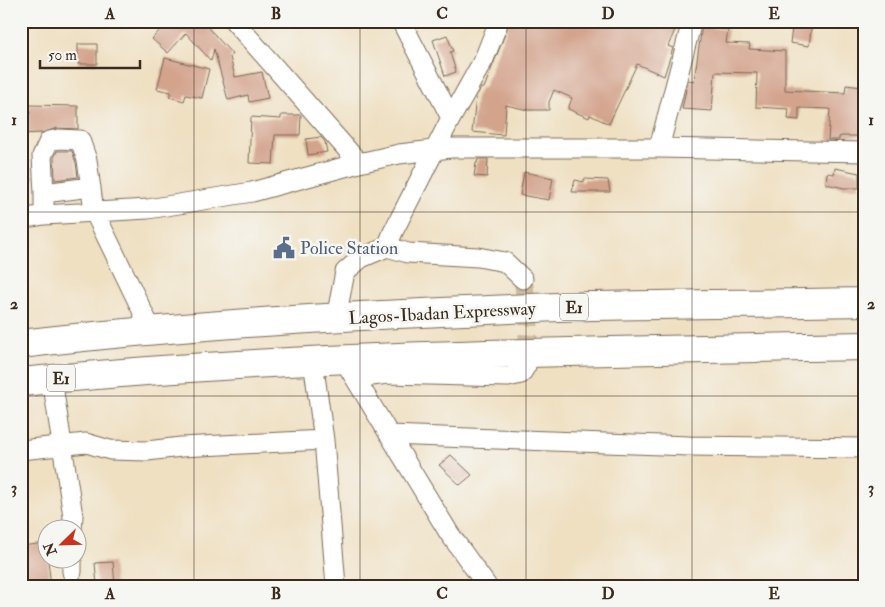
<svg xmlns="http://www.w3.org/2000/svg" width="885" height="607" font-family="'IM FELL Double Pica',serif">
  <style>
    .building { fill: #d3a38c }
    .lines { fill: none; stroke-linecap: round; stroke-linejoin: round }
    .minor-tunnel { stroke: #cbbca1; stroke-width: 19; stroke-dasharray: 19 9; stroke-linecap: butt }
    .minor-casing { stroke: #7a6a57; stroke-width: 21 }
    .highway-casing { stroke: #7a6a57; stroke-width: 30 }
    .minor { stroke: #fff; stroke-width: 19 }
    .highway { stroke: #fff; stroke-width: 28 }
    .grid { fill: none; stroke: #3b2a1e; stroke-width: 1; stroke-opacity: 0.55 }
    .labels { text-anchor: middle; stroke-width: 5; stroke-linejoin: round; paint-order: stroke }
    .shield { fill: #f6f6f2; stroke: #73675e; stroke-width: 1 }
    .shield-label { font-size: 16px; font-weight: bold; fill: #3b2a1e }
    .service-label { font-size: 18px; fill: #4e5e75; stroke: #f6f6f2; text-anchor: start }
    .street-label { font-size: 18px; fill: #3b2a1e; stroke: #f6f6f2 }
    .neatline { fill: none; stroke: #3b2a1e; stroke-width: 2 }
    .grid-label { font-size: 16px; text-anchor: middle; font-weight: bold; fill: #3b2a1e }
  </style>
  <rect width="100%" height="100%" fill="#f6f6f2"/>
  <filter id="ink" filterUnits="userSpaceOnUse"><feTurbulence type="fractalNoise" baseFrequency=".02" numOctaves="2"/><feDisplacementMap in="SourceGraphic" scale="10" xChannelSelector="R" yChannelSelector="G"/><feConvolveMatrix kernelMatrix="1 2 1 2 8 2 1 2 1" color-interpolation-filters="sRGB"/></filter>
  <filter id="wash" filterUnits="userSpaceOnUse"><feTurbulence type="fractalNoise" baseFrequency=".0096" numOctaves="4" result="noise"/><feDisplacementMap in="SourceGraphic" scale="20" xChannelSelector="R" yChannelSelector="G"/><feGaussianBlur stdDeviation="1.12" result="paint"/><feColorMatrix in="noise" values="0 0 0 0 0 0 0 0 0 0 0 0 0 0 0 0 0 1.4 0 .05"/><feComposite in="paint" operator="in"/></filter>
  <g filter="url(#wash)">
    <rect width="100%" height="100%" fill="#efe0c2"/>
    <g id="blocks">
      <path class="building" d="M168,21H200L205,27L206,25L232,54L230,57L235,77L262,72L268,98L249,102L248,95L228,100L214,49L211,61L186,33L168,53L152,39Z
        M510,21H679L668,46L673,48L664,76L637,64L609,124L590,115L589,118L568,109L572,98L554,90L549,102V110H528L506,105L504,135L472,132L476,97L481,88H484Z
        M793,21H812L809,46L790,43Z
        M702,26L728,30L726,43L750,44L749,49L785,51V90L845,93L846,85L862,87L860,109H864V136H842L839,137V140H828L830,109L799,108V120L788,119L789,109L756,107L757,73L715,72L712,111L682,109L688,80L694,81Z
        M447,35L453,51L450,52L456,72L445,76L433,40Z
        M78,44H97V64H78Z
        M165,58L209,69L202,98L186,95L184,101L169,97L171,92L157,89Z
        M29,105L78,106V129L57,128L42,133L21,134V114H30Z
        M281,115H301L300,135H275L273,164L249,163L251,117L281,119Z
        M321,137L325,142L327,152L308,155L306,139Z
        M57,151H72L76,163L78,177L55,180L54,158Z
        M478,159H488L487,177L474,176L476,163H477Z
        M835,168L859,173V188H844L826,184L827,173L834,174Z
        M524,172L553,178L549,200L520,195Z
        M584,179L608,180L610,192H572L575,180L584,182Z
        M451,455L472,475L460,485L439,465Z
        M46,543L51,586H21V546Z
        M113,562L115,586H97L95,563Z"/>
    </g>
  </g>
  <g filter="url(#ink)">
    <use href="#blocks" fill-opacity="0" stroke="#7a6a57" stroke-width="1"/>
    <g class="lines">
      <path class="minor-tunnel" d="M523,279L529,321L526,365"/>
      <g class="minor-casing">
        <path id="minor" d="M234,21L359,163
          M401,21L451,118
          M659,148L692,21
          M44,193L91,187
          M44,215V193L42,156L49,141L59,139L80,140L87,160L94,211L152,331
          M21,219L44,215L148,209L252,192L359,163L399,154L451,148H659L864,152
          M387,247L408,253L478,257L505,262L523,279
          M336,318L345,272L361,258L387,247L393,232L451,118L484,59L499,21
          M344,360L449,533L487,586
          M313,361L324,440L336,586
          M355,378L388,374L508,377L521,374L526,366
          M52,379L73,516L72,530
          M389,435L689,446L864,448
          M21,450L86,443L110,450L147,451L181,447L324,440
          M72,572V560"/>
      </g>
      <g class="highway-casing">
        <path id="highway" d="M21,344C199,323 379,314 558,307C660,304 762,304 864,302
          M21,382C301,354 583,351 864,346"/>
      </g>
      <use href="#minor" class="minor"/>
      <use href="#highway" class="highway"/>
    </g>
  </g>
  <path class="grid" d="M194,21V586M360,21V586M526,21V586M692,21V586M21,212H864M21,396H864"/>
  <defs>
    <g id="civic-bare" transform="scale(1.725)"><path d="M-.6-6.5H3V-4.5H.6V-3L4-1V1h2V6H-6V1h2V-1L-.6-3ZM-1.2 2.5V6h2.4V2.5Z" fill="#5c6f8a" stroke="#f6f6f2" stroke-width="2.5" paint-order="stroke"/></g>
  </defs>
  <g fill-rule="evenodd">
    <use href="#civic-bare" x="284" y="248"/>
  </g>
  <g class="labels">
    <g class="shield">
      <rect x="560" y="293.5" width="28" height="27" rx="4"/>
      <rect x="47" y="364.5" width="28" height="27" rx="4"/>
    </g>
    <g class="shield-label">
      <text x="574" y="313">E1</text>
      <text x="61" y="384">E1</text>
    </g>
    <g class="service-label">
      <text x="300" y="254">Police Station</text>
    </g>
    <g class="street-label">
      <text transform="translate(442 313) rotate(-3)" y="6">Lagos-Ibadan Expressway</text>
    </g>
  </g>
  <rect width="885" height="607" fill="none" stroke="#f6f6f2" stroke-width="55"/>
  <g transform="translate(62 544) rotate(247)"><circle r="24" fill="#f6f6f2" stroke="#aba49d"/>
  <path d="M0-4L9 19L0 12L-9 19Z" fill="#c8321e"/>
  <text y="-8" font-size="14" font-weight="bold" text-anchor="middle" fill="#3b2a1e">N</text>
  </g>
  <path d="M40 60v8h100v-8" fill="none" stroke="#3b2a1e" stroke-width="2.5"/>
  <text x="48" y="60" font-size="15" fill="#3b2a1e" stroke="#f6f6f2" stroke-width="4" paint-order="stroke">50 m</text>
  <rect x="28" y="28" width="830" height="552" class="neatline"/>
  <g class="grid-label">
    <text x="110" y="19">A</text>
    <text x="276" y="19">B</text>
    <text x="442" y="19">C</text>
    <text x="608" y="19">D</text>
    <text x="774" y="19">E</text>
    <text x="14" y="125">1</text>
    <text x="871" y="125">1</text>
    <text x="14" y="309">2</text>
    <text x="871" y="309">2</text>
    <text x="14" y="493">3</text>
    <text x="871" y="493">3</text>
    <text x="110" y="599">A</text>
    <text x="276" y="599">B</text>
    <text x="442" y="599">C</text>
    <text x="608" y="599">D</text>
    <text x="774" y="599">E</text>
  </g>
</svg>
